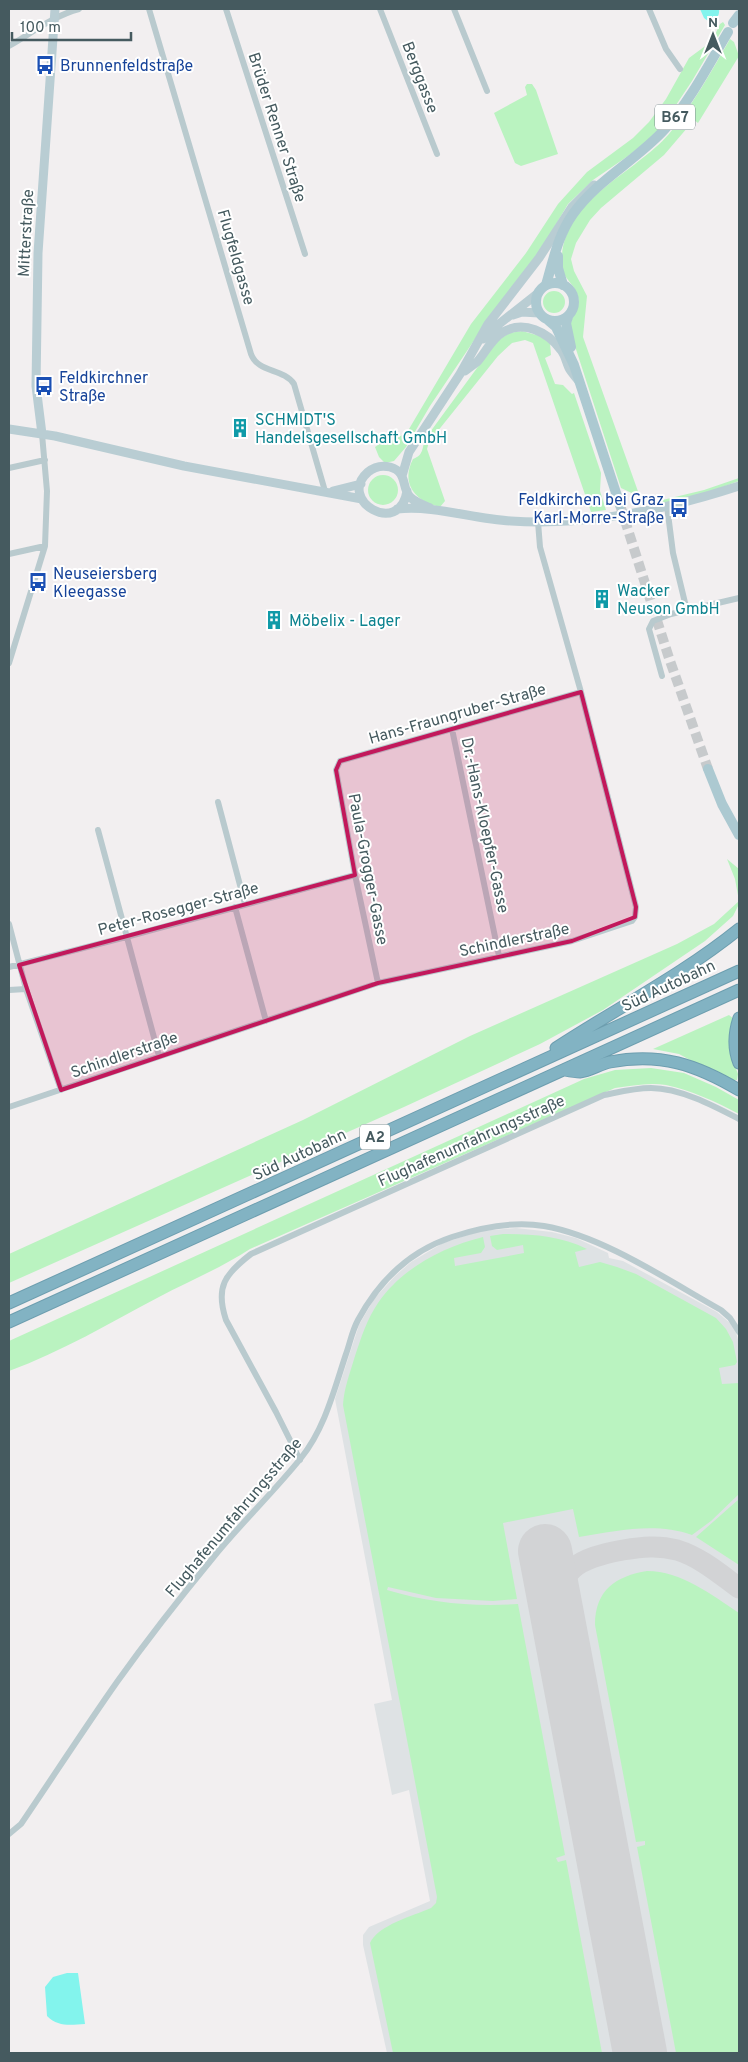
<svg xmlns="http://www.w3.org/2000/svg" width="748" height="2062" font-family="Overpass,sans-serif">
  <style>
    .airport { fill: #dee2e4 }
    .green { fill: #baf3c0 }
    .water { fill: #83f4ed }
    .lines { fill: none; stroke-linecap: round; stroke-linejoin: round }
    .taxiway { stroke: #d2d3d5; stroke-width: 21 }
    .runway { stroke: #d2d3d5; stroke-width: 54 }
    .primary-tunnel { stroke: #c7cacc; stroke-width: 10; stroke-dasharray: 10 5; stroke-linecap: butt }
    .highway-casing { stroke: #6d9eaf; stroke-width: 13 }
    .street { stroke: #b9cace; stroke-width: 6 }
    .secondary { stroke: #b9cdd3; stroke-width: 9 }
    .primary { stroke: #acc9d1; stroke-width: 10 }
    .highway { stroke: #82b3c3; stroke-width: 11 }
    .marked { fill: #c2185b; fill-opacity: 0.2; stroke: #c2185b; stroke-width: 4; stroke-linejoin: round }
    .labels { text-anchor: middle; stroke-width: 4; stroke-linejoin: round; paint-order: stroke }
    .shield { fill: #fff; stroke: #7d8c8f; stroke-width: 1 }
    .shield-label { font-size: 15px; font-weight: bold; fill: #455a5f }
    .transit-label { font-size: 16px; fill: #164399; stroke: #fff; text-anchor: start }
    .street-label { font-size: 16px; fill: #455a5f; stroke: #fff }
    .culture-label { font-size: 16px; fill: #0d838f; stroke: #fff; text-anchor: start }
  </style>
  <rect width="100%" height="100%" fill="#f2eff0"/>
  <path class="airport" d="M516,1228L552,1232L576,1238L608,1253L609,1258L623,1261L717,1312L730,1323L736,1332L739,1344V2053H387L363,1945V1935L369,1927L430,1901L409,1790L392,1795L374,1704L392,1700L335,1399L359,1325L374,1299L395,1276L411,1262L443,1243L480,1231Z"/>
  <path class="green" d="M723,22L725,25L692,81L662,126L647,141L628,156L593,180L568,204L542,248L479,333L430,406L406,447L394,461L385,463L379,457L375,447C385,439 396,443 409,429L471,324L526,253L558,204L587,172L633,138L649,122L666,99L689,58L712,41L720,24Z
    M730,39L734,42L739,56L698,123L694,120L664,155L601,208L590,220L576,243L571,259L574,271L587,296L583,337L640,497L621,488L572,337C571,332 570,326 571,322C574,312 580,308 578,297C574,280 560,281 562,256C566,198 635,173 669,134C692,106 713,69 730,39Z
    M527,84H532L536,90L558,154L521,166L515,163L494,113L527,95L525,87Z
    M543 302a11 11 0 1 1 22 0a11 11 0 1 1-22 0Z
    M522,331L540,336L550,343L551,355L545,358L555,384L563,385L572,394L574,393L601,473L600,491L606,510L591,512L533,343L525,340L512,343L498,356L429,442L427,449L445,501L440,507C416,502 400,484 413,459C424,455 422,448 425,439L496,342L509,333Z
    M368 490a15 15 0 1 1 30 0a15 15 0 1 1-30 0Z
    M739,478V481C720,488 668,507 650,503L704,490Z
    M727,859L739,869V904L733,916L705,941L603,1010L540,1044L404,1107L9,1283V1254L303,1120L470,1036L677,944L714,924L739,901L735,879Z
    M729,1015L735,1020L731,1055L738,1074L737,1080H727L679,1054L653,1049Z
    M651,1068L684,1073L716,1087L739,1100V1114C716,1102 691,1090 666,1085C649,1082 631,1086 615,1088L250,1249C221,1268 189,1281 159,1297C110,1323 61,1352 9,1371V1341L584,1079L615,1070Z
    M503,1234C533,1234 561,1236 587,1249L575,1252L579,1267L600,1262L617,1267L636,1274L716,1318L726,1329L733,1342L737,1362L735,1365L719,1368L722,1384L739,1383V1494L711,1521L692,1535C655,1522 617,1531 579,1537L573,1509L503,1523L517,1599L493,1601L436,1598L388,1587L387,1590C430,1603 473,1607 518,1604L565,1855L556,1858L558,1862L566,1860L602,2053H393L370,1943C378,1925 413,1916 431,1908L436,1903L437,1897L343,1405C344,1388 350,1373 355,1356C361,1338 367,1319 378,1303C402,1268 443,1247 483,1237L485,1247L481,1253L454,1258L455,1266L524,1253L523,1245L497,1250L492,1246L490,1236Z
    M739,1499V1565L696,1537Z
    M647,1571C681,1571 712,1595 739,1613V2053H676L637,1847L645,1845V1841L636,1842L595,1625C595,1590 616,1576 647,1571Z"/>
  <path class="water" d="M700,9H719C720,16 716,21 708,21L704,18Z
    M67,1973H78L85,2024C70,2025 58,2027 47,2016L45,1987L53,1977Z"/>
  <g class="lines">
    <path class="taxiway" d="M558,1618C555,1568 580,1558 623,1550C642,1547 658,1545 677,1550C700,1557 720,1574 739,1588"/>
    <path class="runway" d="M545,1551L640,2053"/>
    <path class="primary-tunnel" d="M620,505L669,658L708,769"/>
    <g class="highway-casing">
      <path id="highway" d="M739,1018C734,1033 733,1048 739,1063
        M556,1048C617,1008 682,975 739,929
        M565,1070C570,1071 576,1072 580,1072C590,1071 600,1064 610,1062C660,1052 697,1065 739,1090
        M9,1303L739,971
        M9,1322L739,990"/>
    </g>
    <path class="street" d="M149,9L251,354C258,373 283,368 294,384L325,491
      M226,9L305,254
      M380,9L437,154
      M454,9L487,91
      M649,9L666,49L680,69
      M9,46C32,33 53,16 79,9
      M9,468L45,460
      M667,506L673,553L687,611
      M9,554L45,546
      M9,663L45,546L47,491L42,434
      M662,676L649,629L653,621L671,614L739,598
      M452,729L499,956
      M218,802L245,904
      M98,830L159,1056
      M235,907L266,1021
      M9,924L26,989L61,1090
      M9,967L126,937L355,875
      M378,983L355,875L336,770L340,761L581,692
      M9,990L26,989
      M9,1107L378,983L572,941L632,921L635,917L636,907L581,692L540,547L538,522
      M300,1460L276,1412L226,1320C215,1287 225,1274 251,1254L604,1095C619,1092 635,1088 651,1088C680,1088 714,1106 739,1119
      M9,1834L21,1824C53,1777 84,1729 117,1682C147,1640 179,1599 212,1559C240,1524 273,1493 301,1458C325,1428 334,1390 346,1354C350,1343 352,1331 358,1320C379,1281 410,1251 452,1237C482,1227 513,1221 544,1226C603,1236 669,1281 721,1310L730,1318L739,1332"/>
    <path class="secondary" d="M513,315L522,312L539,313
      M483,339L494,328L537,294
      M465,371C469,368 473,365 477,362C486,352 491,339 503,332C524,320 548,332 561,350C565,355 566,361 569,368C571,372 575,376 578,380
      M9,429L55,436L184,466L362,499
      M42,434L36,386L38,253L55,9
      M402,476L409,452L460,374L488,324L539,258L572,207L594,185
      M333,491L361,484
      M407,491C400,538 336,500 368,472C374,467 382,465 390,467C408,472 401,487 410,497C415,502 423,505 430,508
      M397,509C435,505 473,519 511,521C588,526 666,510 739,486"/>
    <path class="primary" d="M733,23L739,15
      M558,256V268L563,285
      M536 302a19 19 0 1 1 38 0a19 19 0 1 1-38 0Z
      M546,285C553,261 558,235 573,214C597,180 637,160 665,129C690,101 709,64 728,32
      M568,317L566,323L571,347
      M549,321L556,327L574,365L620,505
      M708,769L722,804L739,835"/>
    <use href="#highway" class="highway"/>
  </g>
  <path class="marked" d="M581,692L636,907L635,917L572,941L378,983L61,1090L19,965L355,875L336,770L340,761Z"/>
  <defs>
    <g id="bus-bare" transform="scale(1.5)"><path d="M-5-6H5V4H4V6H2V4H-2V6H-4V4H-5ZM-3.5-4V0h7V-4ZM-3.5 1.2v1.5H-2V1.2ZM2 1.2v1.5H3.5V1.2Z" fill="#1a4fb4" stroke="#fff" stroke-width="2.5" paint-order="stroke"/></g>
    <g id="building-bare" transform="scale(1.5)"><path d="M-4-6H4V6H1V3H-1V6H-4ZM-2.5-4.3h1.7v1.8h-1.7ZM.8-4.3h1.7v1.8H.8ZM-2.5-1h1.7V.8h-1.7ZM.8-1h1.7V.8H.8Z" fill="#0f9aa8" stroke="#fff" stroke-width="2.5" paint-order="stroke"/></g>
  </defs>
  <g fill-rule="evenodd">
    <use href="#bus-bare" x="45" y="65"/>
    <use href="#bus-bare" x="44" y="386"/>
    <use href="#building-bare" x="240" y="428"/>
    <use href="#bus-bare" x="679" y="508"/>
    <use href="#bus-bare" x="38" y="582"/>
    <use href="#building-bare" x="602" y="599"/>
    <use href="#building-bare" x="274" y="620"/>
  </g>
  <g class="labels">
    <g class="shield">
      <rect x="655" y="104.5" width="40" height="25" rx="4"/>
      <rect x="360" y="1124.5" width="30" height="25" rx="4"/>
    </g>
    <g class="shield-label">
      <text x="675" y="122">B67</text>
      <text x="375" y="1142">A2</text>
    </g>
    <g class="transit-label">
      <text x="60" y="71">Brunnenfeldstraße</text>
      <text x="59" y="383">Feldkirchner<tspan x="59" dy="18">Straße</tspan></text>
      <text x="664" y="505" text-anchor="end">Feldkirchen bei Graz<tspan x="664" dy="18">Karl-Morre-Straße</tspan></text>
      <text x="53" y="579">Neuseiersberg<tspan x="53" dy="18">Kleegasse</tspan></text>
    </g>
    <g class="street-label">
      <text transform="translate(421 77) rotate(69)" y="6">Berggasse</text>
      <text transform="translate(278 127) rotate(72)" y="6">Brüder Renner Straße</text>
      <text transform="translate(25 233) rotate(-87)" y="6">Mitterstraße</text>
      <text transform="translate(237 257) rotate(74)" y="6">Flugfeldgasse</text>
      <text transform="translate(457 713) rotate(-16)" y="6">Hans-Fraungruber-Straße</text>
      <text transform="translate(486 825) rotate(78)" y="6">Dr.-Hans-Kloepfer-Gasse</text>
      <text transform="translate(369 869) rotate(79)" y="6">Paula-Grogger-Gasse</text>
      <text transform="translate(178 908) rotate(-15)" y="6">Peter-Rosegger-Straße</text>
      <text transform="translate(514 939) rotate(-12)" y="6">Schindlerstraße</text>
      <text transform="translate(668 985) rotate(-25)" y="6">Süd Autobahn</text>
      <text transform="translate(124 1054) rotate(-19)" y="6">Schindlerstraße</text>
      <text transform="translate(471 1140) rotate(-24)" y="6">Flughafenumfahrungsstraße</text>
      <text transform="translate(299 1154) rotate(-25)" y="6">Süd Autobahn</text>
      <text transform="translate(233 1517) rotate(-50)" y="6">Flughafenumfahrungsstraße</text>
    </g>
    <g class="culture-label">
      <text x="255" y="425">SCHMIDT'S<tspan x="255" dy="18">Handelsgesellschaft GmbH</tspan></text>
      <text x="617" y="596">Wacker<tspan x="617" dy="18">Neuson GmbH</tspan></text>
      <text x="289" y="626">Möbelix - Lager</text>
    </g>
  </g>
  <rect width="748" height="2062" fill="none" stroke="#455a5f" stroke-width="20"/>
  <g transform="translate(713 35)" stroke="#ffffff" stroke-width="4" paint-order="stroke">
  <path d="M0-4L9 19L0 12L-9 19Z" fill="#455a5f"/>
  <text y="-8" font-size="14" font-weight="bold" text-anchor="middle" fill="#455a5f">N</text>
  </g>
  <path d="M12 32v8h119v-8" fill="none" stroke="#455a5f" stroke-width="2.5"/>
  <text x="20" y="32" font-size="15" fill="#455a5f" stroke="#ffffff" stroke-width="4" paint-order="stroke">100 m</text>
</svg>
